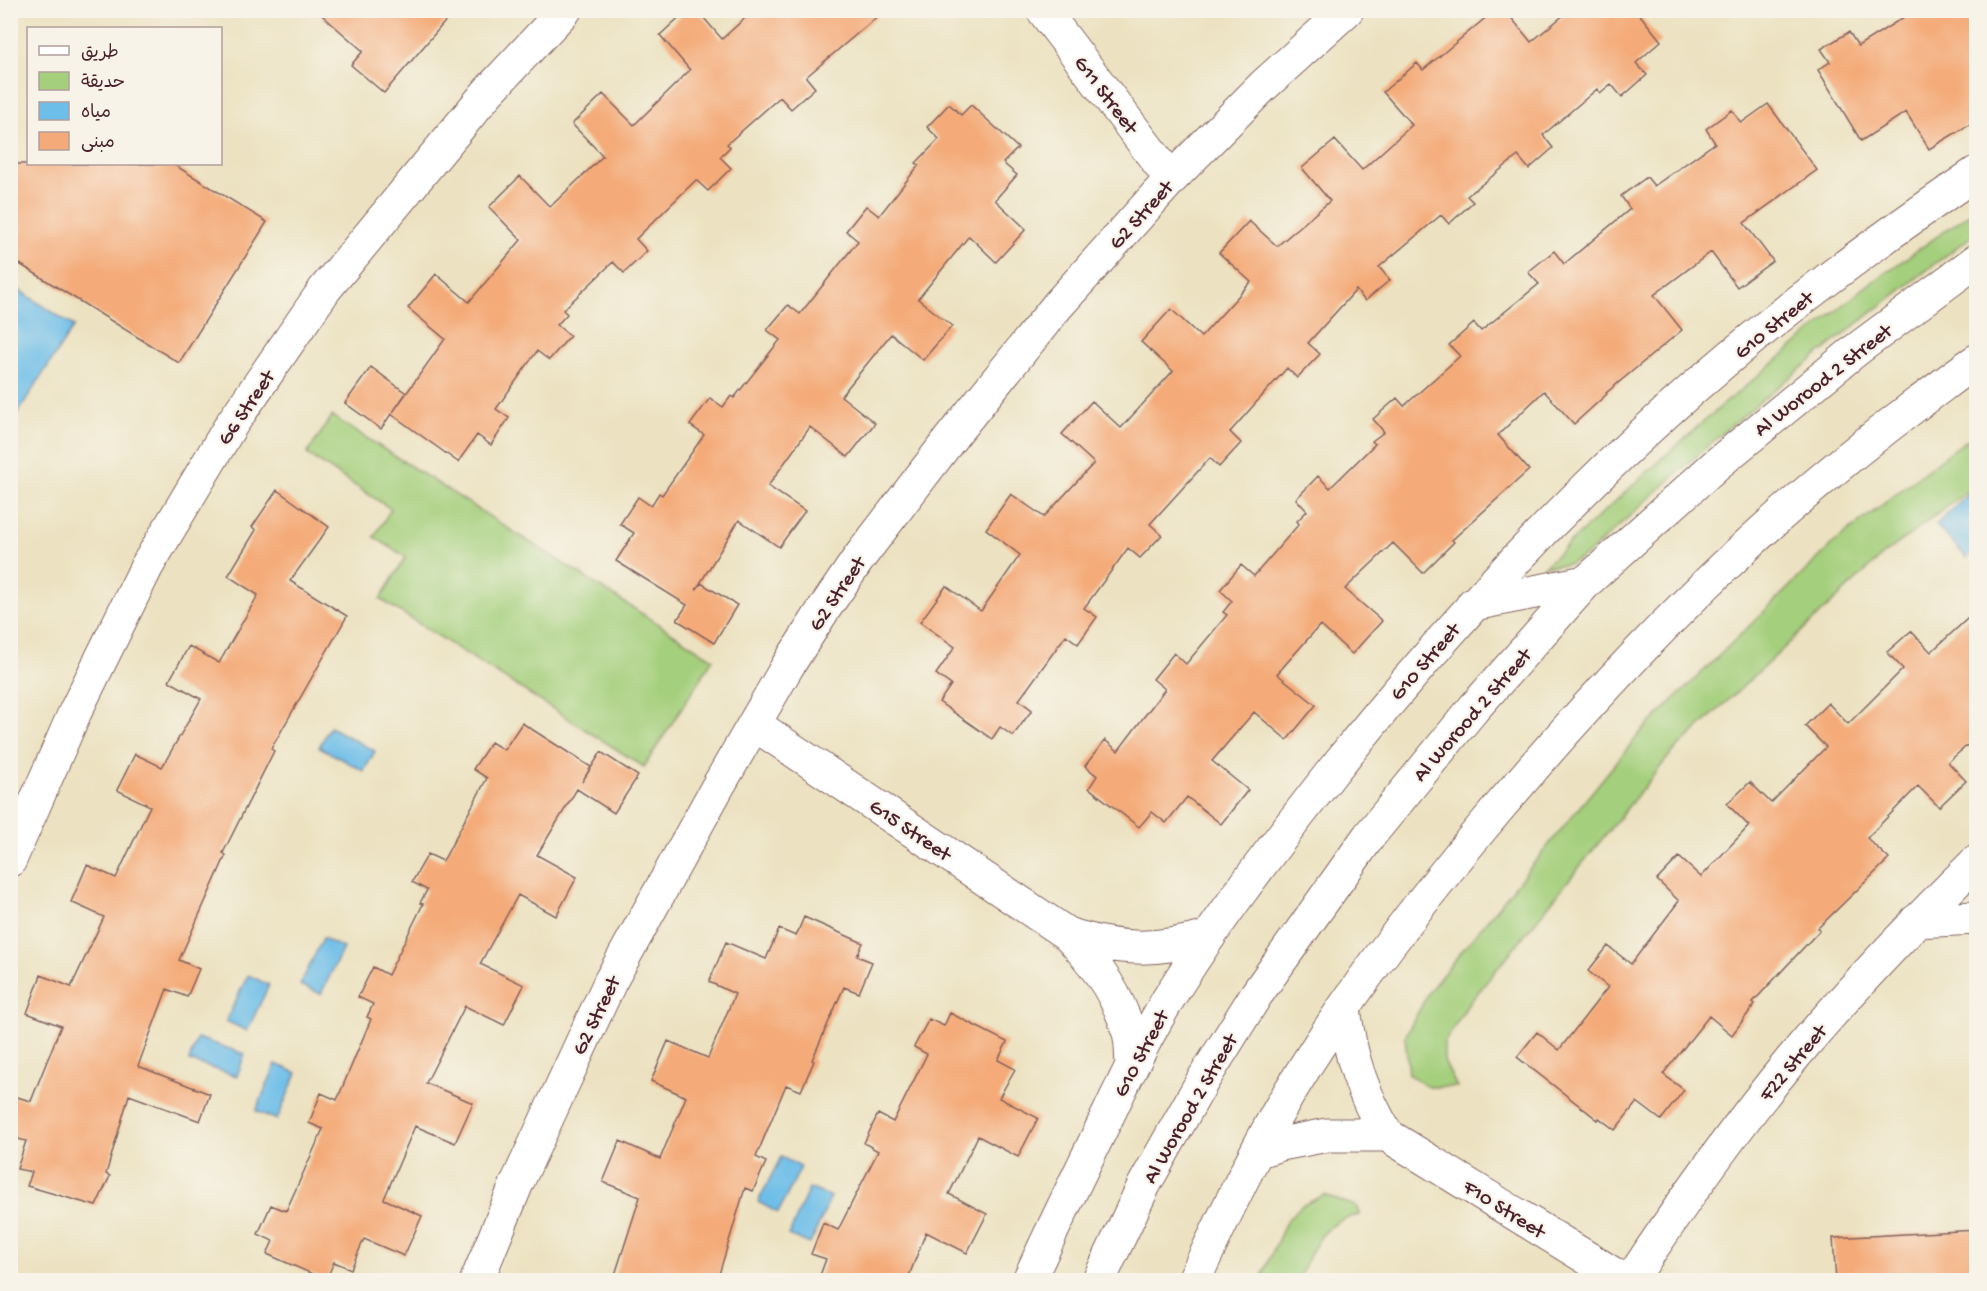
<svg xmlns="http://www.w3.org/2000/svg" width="1987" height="1291" font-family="'Gochi Hand','Playpen Sans Arabic',sans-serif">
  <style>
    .green { fill: #a4cf7c; stroke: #777754; stroke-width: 1.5 }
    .water { fill: #6dbee8; stroke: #5c6e8a; stroke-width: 1.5 }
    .building { fill: #f4ab79 }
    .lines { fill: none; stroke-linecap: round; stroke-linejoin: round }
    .street-casing { stroke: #836360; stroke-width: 35 }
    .secondary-casing { stroke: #836360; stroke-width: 35 }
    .street { stroke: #fff; stroke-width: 33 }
    .secondary { stroke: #fff; stroke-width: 33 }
    .labels { text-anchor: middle; stroke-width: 4.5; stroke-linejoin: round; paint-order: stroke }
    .street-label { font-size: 21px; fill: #4a1f2b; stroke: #f7f3e8 }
  </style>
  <rect width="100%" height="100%" fill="#f7f3e8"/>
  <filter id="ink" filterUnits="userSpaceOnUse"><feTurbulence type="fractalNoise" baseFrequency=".0167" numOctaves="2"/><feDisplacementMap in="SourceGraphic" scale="12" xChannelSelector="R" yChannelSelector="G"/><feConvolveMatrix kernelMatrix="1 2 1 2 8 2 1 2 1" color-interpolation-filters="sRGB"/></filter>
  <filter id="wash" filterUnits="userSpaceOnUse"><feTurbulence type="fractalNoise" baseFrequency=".008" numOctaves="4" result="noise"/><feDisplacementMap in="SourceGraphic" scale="24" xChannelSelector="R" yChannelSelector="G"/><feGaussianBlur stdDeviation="1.35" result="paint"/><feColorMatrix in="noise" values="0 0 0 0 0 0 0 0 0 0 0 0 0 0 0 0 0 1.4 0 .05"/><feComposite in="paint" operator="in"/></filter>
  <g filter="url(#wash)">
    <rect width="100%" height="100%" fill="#ece2c1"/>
    <path class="green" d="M1976,209V233C1900,290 1824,349 1750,410C1694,456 1641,506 1587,555L1570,564L1544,566L1706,419L1864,288Z
      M332,416L713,659L644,767L380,599L406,557L374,537L391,509L307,454Z
      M1976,434V485L1883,555L1670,755L1467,1006L1444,1043V1061L1457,1087H1428L1409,1074L1405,1037L1430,990L1641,732L1836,541L1950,452Z
      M1324,1195L1356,1206L1360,1215C1321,1221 1313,1249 1298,1280H1260L1287,1220L1301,1206Z"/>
    <path class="water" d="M11,285L74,326L11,423Z
      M1973,490L1976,493V549L1967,558L1936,525Z
      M330,727L375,751L364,771L319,747Z
      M323,938L343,948L321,994L300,985Z
      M248,975L269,985L247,1031L226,1021Z
      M197,1038L245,1054L237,1076L189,1061Z
      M276,1064L297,1073L277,1120L256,1111Z
      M781,1157L801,1167L778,1213L758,1202Z
      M809,1188L831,1197L810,1244L789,1235Z"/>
    <g id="blocks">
      <path class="building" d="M316,10H455L384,93L351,65L363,51Z
        M687,10H697L722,39L754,10H885L806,77L815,88L791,109L780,97L727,144L730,147L720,157L731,168L708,191L696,180L646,229L636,239L647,251L624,273L613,262L563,310L567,314L557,325L570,336L549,360L537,351L496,409L509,418L491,445L477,435L458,462L391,414L381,429L345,403L371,367L406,393L393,412L445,339L408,308L436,274L469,302L521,240L489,207L520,176L550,207L603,156L572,124L603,94L634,125L690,70L660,35Z
        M1495,10H1505L1531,42L1570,10H1636L1661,41L1636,63L1647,75L1622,97L1611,84L1600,93L1597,89L1543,135L1553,148L1529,169L1518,156L1467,196L1473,202L1449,224L1441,215L1379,267L1390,280L1365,301L1356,290L1308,343L1320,354L1297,378L1287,368L1230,432L1241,443L1219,467L1210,458L1150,524L1162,535L1140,558L1128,548L1084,608L1097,617L1078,644L1066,635L1019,700L1032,710L1013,736L1000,727L992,739L939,702L951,685L936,674L955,647L920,622L946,586L981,611L1020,555L986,529L1011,494L1044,517L1094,463L1062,434L1092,401L1121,428L1173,371L1141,342L1171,309L1201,337L1251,282L1219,253L1249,221L1277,246L1330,201L1302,168L1335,140L1362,170L1412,125L1383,92L1417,63L1423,70Z
        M1915,10H1977V120L1929,149L1906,112L1861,141L1818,70L1830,62L1821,49L1849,32L1858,46Z
        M949,104L961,115L971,105L1018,148L1003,163L1017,175L995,200L1026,229L996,262L969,236L918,299L952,326L923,360L891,334L841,396L875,423L848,457L810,427L768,486L805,511L779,547L739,520L696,590L701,583L737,605L714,643L677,620L687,605L616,561L634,533L620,524L638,497L651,506L659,493L662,495L704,435L690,425L710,398L723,407L731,396L734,398L780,340L767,330L788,305L800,314L858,241L846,231L866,206L879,216L919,165L916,163L939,139L927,127Z
        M1768,104L1817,170L1744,223L1773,261L1737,287L1711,252L1654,295L1682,330L1606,393L1607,394L1574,424L1544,391L1498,435L1529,470L1452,540L1454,542L1423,573L1393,543L1345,589L1382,621L1352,654L1320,625L1277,674L1316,705L1287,740L1254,712L1212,761L1248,790L1221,824L1187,797L1166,823L1152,812L1139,827L1089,788L1097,776L1085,766L1105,740L1118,751L1165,689L1153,679L1174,653L1186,664L1227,615L1223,612L1232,601L1220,590L1241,565L1254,576L1299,524L1297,521L1307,511L1296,499L1318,476L1330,488L1375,444L1372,441L1384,432L1373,419L1397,398L1404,406L1460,356L1449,345L1474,323L1481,331L1539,284L1528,272L1554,251L1564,264L1630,209L1621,196L1647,177L1654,186L1715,143L1706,129L1732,110L1741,123Z
        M10,164H173L267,222L179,363L10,258Z
        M277,490L329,527L290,581L347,616L271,749L274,751L223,853L226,855L179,960L199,969L187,997L167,989L138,1066L210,1094L200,1121L129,1095L106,1174L110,1176L96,1206L27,1186L32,1172L17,1169L26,1141L10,1137V1095L31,1101L61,1026L27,1013L41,975L71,987L104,917L71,902L87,865L116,878L150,806L117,790L135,754L162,767L201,699L169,681L189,646L219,663L258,595L228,576L256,530L252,527Z
        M1977,610V737L1948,762L1966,781L1939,807L1918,786L1867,838L1889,859L1818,928L1820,930L1753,1002L1755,1004L1732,1035L1709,1016L1663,1074L1684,1090L1661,1120L1637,1102L1615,1130L1599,1118L1598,1120L1517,1057L1537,1032L1559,1050L1608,987L1588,971L1608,946L1631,964L1679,901L1657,880L1679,857L1701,877L1749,826L1727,804L1750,782L1771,803L1826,747L1805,726L1828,703L1848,724L1903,669L1887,652L1911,631L1931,652Z
        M522,723L591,767L582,782L601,752L638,776L614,813L577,789L537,855L577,877L556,916L518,895L480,964L524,985L504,1025L465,1006L426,1083L473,1103L455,1143L415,1126L384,1199L422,1216L404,1256L364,1239L351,1269L334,1262L326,1280L267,1254L273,1241L258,1234L271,1205L286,1211L323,1129L309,1123L321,1093L337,1100L371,1019L367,1017L373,1004L358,997L373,967L388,975L423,904L420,903L427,890L412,882L428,854L443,861L487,778L473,769L491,742L504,750Z
        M804,917L863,943L857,956L872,962L859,993L844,987L812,1060L814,1061L801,1091L786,1085L756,1157L766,1162L753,1191L745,1188L717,1281H613L640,1197L603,1182L620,1141L660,1159L686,1097L651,1081L668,1041L708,1058L735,994L709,982L726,942L766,959L779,929L796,936Z
        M950,1013L1007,1042L998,1060L1015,1069L999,1098L1038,1118L1018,1157L978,1136L949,1194L987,1214L967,1253L926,1232L907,1281H818L826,1259L811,1254L823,1223L838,1230L878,1151L864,1143L878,1114L893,1122L927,1054L914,1047L929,1019L944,1026Z
        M1977,1230V1281H1836L1833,1238Z"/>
    </g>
  </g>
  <g filter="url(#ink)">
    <use href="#blocks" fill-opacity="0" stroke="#836360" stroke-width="1.5"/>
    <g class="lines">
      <g class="street-casing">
        <path id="street" d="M1043,10L1171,179
          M754,724L1067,934C1095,962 1118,994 1129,1033C1132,1043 1131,1055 1132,1066
          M10,860L75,712L147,566L231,425L325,289L488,92L565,10
          M1916,921L1976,918
          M1067,934C1121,951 1155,951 1209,937
          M1344,1008C1350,1057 1362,1093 1387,1135L1623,1280
          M1258,1151L1281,1144L1327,1135H1387
          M477,1280L517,1183L610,982L717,788L787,667L822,612L859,558L953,435L1058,305L1171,179L1263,86L1347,10
          M1029,1280C1055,1224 1082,1168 1109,1113C1127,1075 1146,1037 1167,1001C1216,921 1274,846 1332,772C1435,642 1547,520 1671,408C1766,322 1870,246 1976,173
          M1631,1280C1681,1204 1734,1129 1792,1059C1850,990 1912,925 1976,862"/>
      </g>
      <g class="secondary-casing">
        <path id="secondary" d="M1473,604L1586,582
          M1099,1280L1144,1185L1203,1080L1256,995L1369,836L1474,708L1586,582L1717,464L1856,350L1976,261
          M1194,1280C1219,1227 1244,1173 1273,1121C1330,1019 1401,926 1475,836C1559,735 1646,639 1743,549C1798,498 1856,450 1917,404C1937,390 1956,374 1976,361"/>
      </g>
      <use href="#street" class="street"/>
      <use href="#secondary" class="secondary"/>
    </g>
  </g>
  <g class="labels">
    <g class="street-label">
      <text transform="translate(1107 94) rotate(53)" y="7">G11 Street</text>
      <text transform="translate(1140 214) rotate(-48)" y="7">G2 Street</text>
      <text transform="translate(1773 324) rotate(-39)" y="7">G10 Street</text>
      <text transform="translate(1822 379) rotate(-38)" y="7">Al Worood 2 Street</text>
      <text transform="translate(245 407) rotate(-56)" y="7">G6 Street</text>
      <text transform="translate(836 593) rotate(-56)" y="7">G2 Street</text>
      <text transform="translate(1424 661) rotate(-49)" y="7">G10 Street</text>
      <text transform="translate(1471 714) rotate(-49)" y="7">Al Worood 2 Street</text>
      <text transform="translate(911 829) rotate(34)" y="7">G15 Street</text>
      <text transform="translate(595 1015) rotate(-64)" y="7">G2 Street</text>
      <text transform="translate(1140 1053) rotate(-62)" y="7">G10 Street</text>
      <text transform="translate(1792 1062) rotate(-50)" y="7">F22 Street</text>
      <text transform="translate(1189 1108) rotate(-60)" y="7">Al Worood 2 Street</text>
      <text transform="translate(1505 1208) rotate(32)" y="7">F10 Street</text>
    </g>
  </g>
  <rect width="1987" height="1291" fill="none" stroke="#f7f3e8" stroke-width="36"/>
  <rect x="27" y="27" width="195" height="138" fill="#f7f3e8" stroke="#b29e9c" stroke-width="1.5"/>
  <rect x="39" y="46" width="30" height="9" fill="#ffffff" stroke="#b29e9c" stroke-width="1.5"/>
  <text x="81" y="57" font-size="18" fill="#4a1f2b">طريق</text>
  <rect x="39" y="72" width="30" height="18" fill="#a4cf7c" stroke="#b29e9c" stroke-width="1.5"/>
  <text x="81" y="87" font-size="18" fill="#4a1f2b">حديقة</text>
  <rect x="39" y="102" width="30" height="18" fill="#6dbee8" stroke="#b29e9c" stroke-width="1.5"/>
  <text x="81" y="117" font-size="18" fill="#4a1f2b">مياه</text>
  <rect x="39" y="132" width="30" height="18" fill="#f4ab79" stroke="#b29e9c" stroke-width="1.5"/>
  <text x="81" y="147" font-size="18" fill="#4a1f2b">مبنى</text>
</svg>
